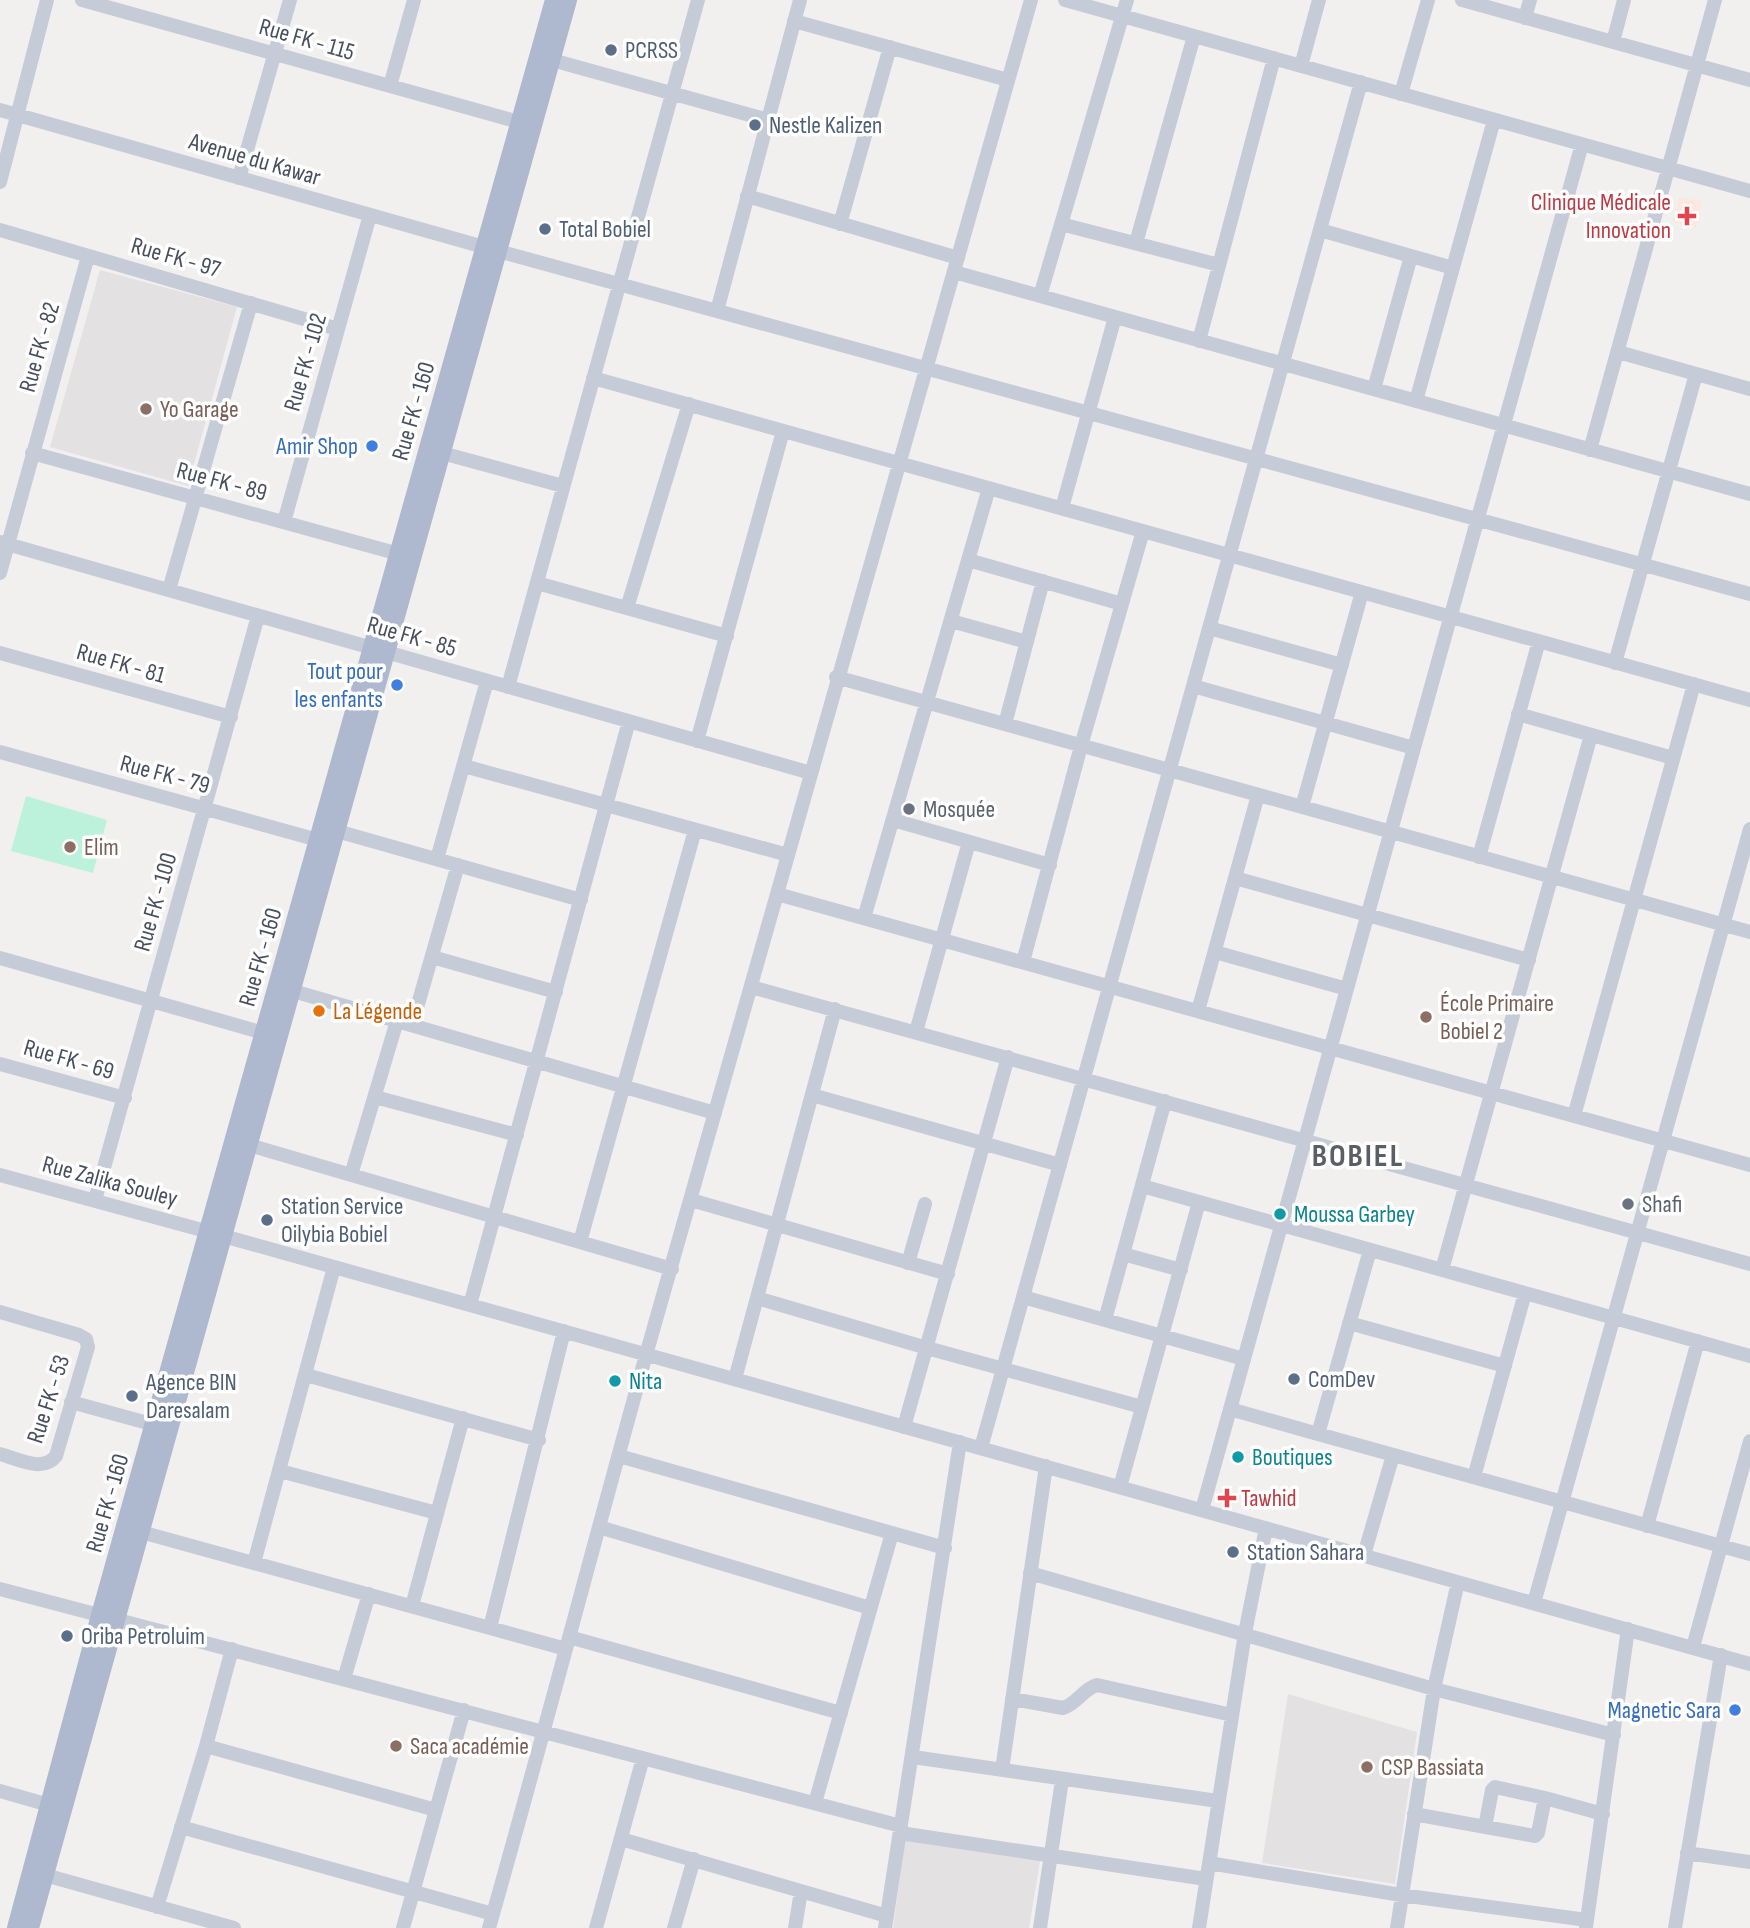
<svg xmlns="http://www.w3.org/2000/svg" width="1750" height="1928" font-family="'Sofia Sans Condensed',sans-serif">
  <style>
    .education { fill: #e3e1e1 }
    .medical { fill: #fce8df }
    .park { fill: #bcf1db }
    .lines { fill: none; stroke-linecap: round; stroke-linejoin: round }
    .minor { stroke: #c5cbd7; stroke-width: 14 }
    .major { stroke: #aeb8cf; stroke-width: 18 }
    .service-dot { fill: #5c6f8a; stroke: #fff; stroke-width: 2.5 }
    .health-dot { fill: #e0444e; stroke: #fff; stroke-width: 2.5 }
    .education-dot { fill: #8d6e63; stroke: #fff; stroke-width: 2.5 }
    .shop-dot { fill: #3f7fe0; stroke: #fff; stroke-width: 2.5 }
    .worship-dot { fill: #6b7280; stroke: #fff; stroke-width: 2.5 }
    .food-dot { fill: #e8710a; stroke: #fff; stroke-width: 2.5 }
    .culture-dot { fill: #0f9aa8; stroke: #fff; stroke-width: 2.5 }
    .labels { text-anchor: middle; stroke-width: 7; stroke-linejoin: round; paint-order: stroke }
    .street-label { font-size: 24px; fill: #474e5d; stroke: #fff }
    .service-label { font-size: 24px; fill: #4e5e75; stroke: #fff; text-anchor: start }
    .health-label { font-size: 24px; fill: #be3a42; stroke: #fff; text-anchor: end }
    .education-label { font-size: 24px; fill: #785e54; stroke: #fff; text-anchor: start }
    .shop-label { font-size: 24px; fill: #366cbe; stroke: #fff; text-anchor: end }
    .worship-label { font-size: 24px; fill: #5b616d; stroke: #fff; text-anchor: start }
    .food-label { font-size: 24px; fill: #c56008; stroke: #fff; text-anchor: start }
    .culture-label { font-size: 24px; fill: #0d838f; stroke: #fff; text-anchor: start }
    .district-label { font-size: 32px; font-weight: bold; letter-spacing: 2px; fill: #5b5e65; stroke: #fff }
  </style>
  <rect width="100%" height="100%" fill="#f2f0ef"/>
  <path class="education" d="M100,270L237,307L188,486L50,447Z
    M1288,1694L1417,1732L1395,1884L1262,1863Z
    M905,1840L1040,1861L1029,1928H893Z"/>
  <path class="medical" d="M1679,197L1702,201L1696,229L1673,222Z"/>
  <path class="park" d="M26,796L107,820L93,873L11,851Z"/>
  <g class="lines">
    <path class="minor" d="M82,0L519,122
      M1065,0L1750,191
      M1462,0L1750,80
      M1525,18L1530,0
      M794,21L1008,80
      M1613,42L1624,0
      M552,60L768,120
      M1301,66L1319,0
      M390,86L414,0
      M1401,94L1428,0
      M0,110L498,251L1750,594
      M239,178L290,0
      M0,182L47,0
      M747,196L958,258
      M840,224L890,47
      M1061,224L1219,265
      M0,230L338,329
      M1320,230L1453,268
      M1136,243L1194,36
      M954,272L1750,494
      M1040,296L1127,0
      M717,311L800,0
      M1199,341L1274,58
      M1618,352L1750,389
      M593,378L1750,700
      M1374,389L1411,256
      M1416,401L1494,120
      M1590,450L1715,0
      M32,453L399,554
      M442,453L563,486
      M1062,508L1115,317
      M284,522L370,215
      M0,542L811,773
      M968,560L1122,604
      M0,573L88,256
      M537,583L727,636
      M169,590L251,303
      M627,608L689,404
      M951,621L1027,642
      M1209,628L1342,665
      M0,653L231,717
      M1615,663L1696,374
      M836,677L1750,932
      M1193,686L1414,748
      M508,687L698,0
      M1518,714L1673,758
      M1005,724L1043,581
      M697,741L783,431
      M0,752L318,840
      M464,766L788,855
      M1302,807L1362,592
      M893,820L1050,865
      M326,828L581,900
      M1479,857L1539,641
      M437,859L487,681
      M1235,878L1529,960
      M777,894L1750,1165
      M864,918L989,488
      M1215,952L1347,989
      M432,957L556,992
      M0,958L264,1033
      M1023,962L1081,746L1143,531
      M751,987L1750,1264
      M293,991L715,1113
      M1198,1011L1258,795
      M412,1025L458,865
      M916,1032L969,842
      M0,1064L125,1098
      M812,1095L1060,1165
      M375,1097L517,1135
      M1574,1116L1694,684
      M249,1145L672,1269
      M0,1175L202,1230L1750,1664
      M351,1175L397,1021
      M1142,1186L1750,1356
      M95,1200L258,616
      M691,1200L948,1274
      M580,1242L695,830
      M1370,1250L1318,1434L1750,1554
      M1123,1254L1181,1270
      M908,1263L925,1204
      M1442,1270L1591,735
      M1023,1297L1244,1359
      M757,1298L927,1348L1142,1407
      M470,1305L629,721
      M0,1312L79,1335L86,1339L88,1347L56,1456C43,1473 18,1459 0,1454
      M1105,1320L1165,1101
      M1349,1323L1505,1366
      M306,1375L539,1440
      M735,1379L835,1009
      M71,1402L155,1425
      M1230,1409L1318,1434
      M904,1427L1008,1057
      M981,1448L1361,82
      M619,1456L945,1548
      M280,1471L437,1513
      M1474,1477L1525,1293
      M1120,1487L1199,1202
      M1202,1510L1582,144
      M1647,1526L1698,1341
      M599,1527L870,1608
      M141,1532L566,1649
      M1364,1555L1393,1455
      M254,1563L334,1267
      M1030,1573L1434,1689L1614,1735
      M0,1589L901,1826
      M1534,1603L1750,829
      M412,1606L463,1418
      M490,1628L564,1331
      M569,1637L841,1713
      M1693,1647L1750,1441
      M344,1679L369,1594
      M1012,1699L1063,1708C1077,1704 1083,1689 1097,1685L1232,1715
      M206,1746L436,1810
      M913,1757L1218,1801
      M1002,1770L1046,1466
      M0,1791L49,1805
      M815,1803L892,1533
      M1414,1814L1535,1836L1538,1833L1545,1798L1603,1814
      M181,1827L493,1914
      M1485,1827L1492,1790L1495,1787L1545,1798
      M900,1833L1206,1879
      M621,1839L887,1916
      M1687,1853L1750,1862
      M1209,1863L1401,1895L1587,1920
      M45,1875L234,1928
      M157,1907L206,1746L232,1649
      M1586,1927L1628,1629
      M403,1928L464,1710
      M489,1928C543,1738 593,1546 646,1355C772,903 903,452 1031,0
      M596,1928L643,1758
      M674,1928L694,1859
      M795,1928L801,1891
      M885,1928L960,1442
      M1040,1928L1062,1780
      M1199,1928L1245,1633L1266,1528
      M1397,1928L1434,1689L1458,1582
      M1675,1928L1721,1655"/>
    <path class="major" d="M16,1928L100,1615L554,0
      M30,1928L568,0"/>
  </g>
  <g class="service-dot">
    <circle cx="611" cy="50" r="7"/>
    <circle cx="755" cy="125" r="7"/>
    <circle cx="545" cy="229" r="7"/>
    <circle cx="267" cy="1220" r="7"/>
    <circle cx="1294" cy="1379" r="7"/>
    <circle cx="132" cy="1396" r="7"/>
    <circle cx="1233" cy="1552" r="7"/>
    <circle cx="67" cy="1636" r="7"/>
  </g>
  <g class="health-dot">
    <path d="M1683.5 205.5h7v7h7v7h-7v7h-7v-7h-7v-7h7z"/>
    <path d="M1223.5 1487.5h7v7h7v7h-7v7h-7v-7h-7v-7h7z"/>
  </g>
  <g class="education-dot">
    <circle cx="146" cy="409" r="7"/>
    <circle cx="70" cy="847" r="7"/>
    <circle cx="1426" cy="1017" r="7"/>
    <circle cx="396" cy="1746" r="7"/>
    <circle cx="1367" cy="1767" r="7"/>
  </g>
  <g class="shop-dot">
    <circle cx="372" cy="446" r="7"/>
    <circle cx="397" cy="685" r="7"/>
    <circle cx="1735" cy="1710" r="7"/>
  </g>
  <g class="worship-dot">
    <circle cx="909" cy="809" r="7"/>
    <circle cx="1628" cy="1204" r="7"/>
  </g>
  <circle class="food-dot" cx="319" cy="1011" r="7"/>
  <g class="culture-dot">
    <circle cx="1280" cy="1214" r="7"/>
    <circle cx="615" cy="1381" r="7"/>
    <circle cx="1238" cy="1457" r="7"/>
  </g>
  <g class="labels">
    <g class="street-label">
      <text transform="translate(307 39) rotate(16)" y="8">Rue FK - 115</text>
      <text transform="translate(255 159) rotate(16)" y="8">Avenue du Kawar</text>
      <text transform="translate(176 257) rotate(16)" y="8">Rue FK - 97</text>
      <text transform="translate(39 347) rotate(-74)" y="8">Rue FK - 82</text>
      <text transform="translate(305 362) rotate(-74)" y="8">Rue FK - 102</text>
      <text transform="translate(413 411) rotate(-74)" y="8">Rue FK - 160</text>
      <text transform="translate(222 481) rotate(15)" y="8">Rue FK - 89</text>
      <text transform="translate(412 636) rotate(16)" y="8">Rue FK - 85</text>
      <text transform="translate(121 663) rotate(16)" y="8">Rue FK - 81</text>
      <text transform="translate(165 774) rotate(15)" y="8">Rue FK - 79</text>
      <text transform="translate(155 902) rotate(-74)" y="8">Rue FK - 100</text>
      <text transform="translate(260 957) rotate(-74)" y="8">Rue FK - 160</text>
      <text transform="translate(69 1059) rotate(16)" y="8">Rue FK - 69</text>
      <text transform="translate(110 1181) rotate(15)" y="8">Rue Zalika Souley</text>
      <text transform="translate(48 1399) rotate(-72)" y="8">Rue FK - 53</text>
      <text transform="translate(107 1503) rotate(-74)" y="8">Rue FK - 160</text>
    </g>
    <g class="service-label">
      <text x="625" y="58">PCRSS</text>
      <text x="769" y="133">Nestle Kalizen</text>
      <text x="559" y="237">Total Bobiel</text>
      <text x="281" y="1214">Station Service<tspan x="281" dy="28">Oilybia Bobiel</tspan></text>
      <text x="1308" y="1387">ComDev</text>
      <text x="146" y="1390">Agence BIN<tspan x="146" dy="28">Daresalam</tspan></text>
      <text x="1247" y="1560">Station Sahara</text>
      <text x="81" y="1644">Oriba Petroluim</text>
    </g>
    <g class="health-label">
      <text x="1671" y="210">Clinique Médicale<tspan x="1671" dy="28">Innovation</tspan></text>
      <text x="1241" y="1506" text-anchor="start">Tawhid</text>
    </g>
    <g class="education-label">
      <text x="160" y="417">Yo Garage</text>
      <text x="84" y="855">Elim</text>
      <text x="1440" y="1011">École Primaire<tspan x="1440" dy="28">Bobiel 2</tspan></text>
      <text x="410" y="1754">Saca académie</text>
      <text x="1381" y="1775">CSP Bassiata</text>
    </g>
    <g class="shop-label">
      <text x="358" y="454">Amir Shop</text>
      <text x="383" y="679">Tout pour<tspan x="383" dy="28">les enfants</tspan></text>
      <text x="1721" y="1718">Magnetic Sara</text>
    </g>
    <g class="worship-label">
      <text x="923" y="817">Mosquée</text>
      <text x="1642" y="1212">Shafi</text>
    </g>
    <g class="food-label">
      <text x="333" y="1019">La Légende</text>
    </g>
    <g class="culture-label">
      <text x="1294" y="1222">Moussa Garbey</text>
      <text x="629" y="1389">Nita</text>
      <text x="1252" y="1465">Boutiques</text>
    </g>
    <g class="district-label">
      <text x="1358" y="1166">BOBIEL</text>
    </g>
  </g>
</svg>
